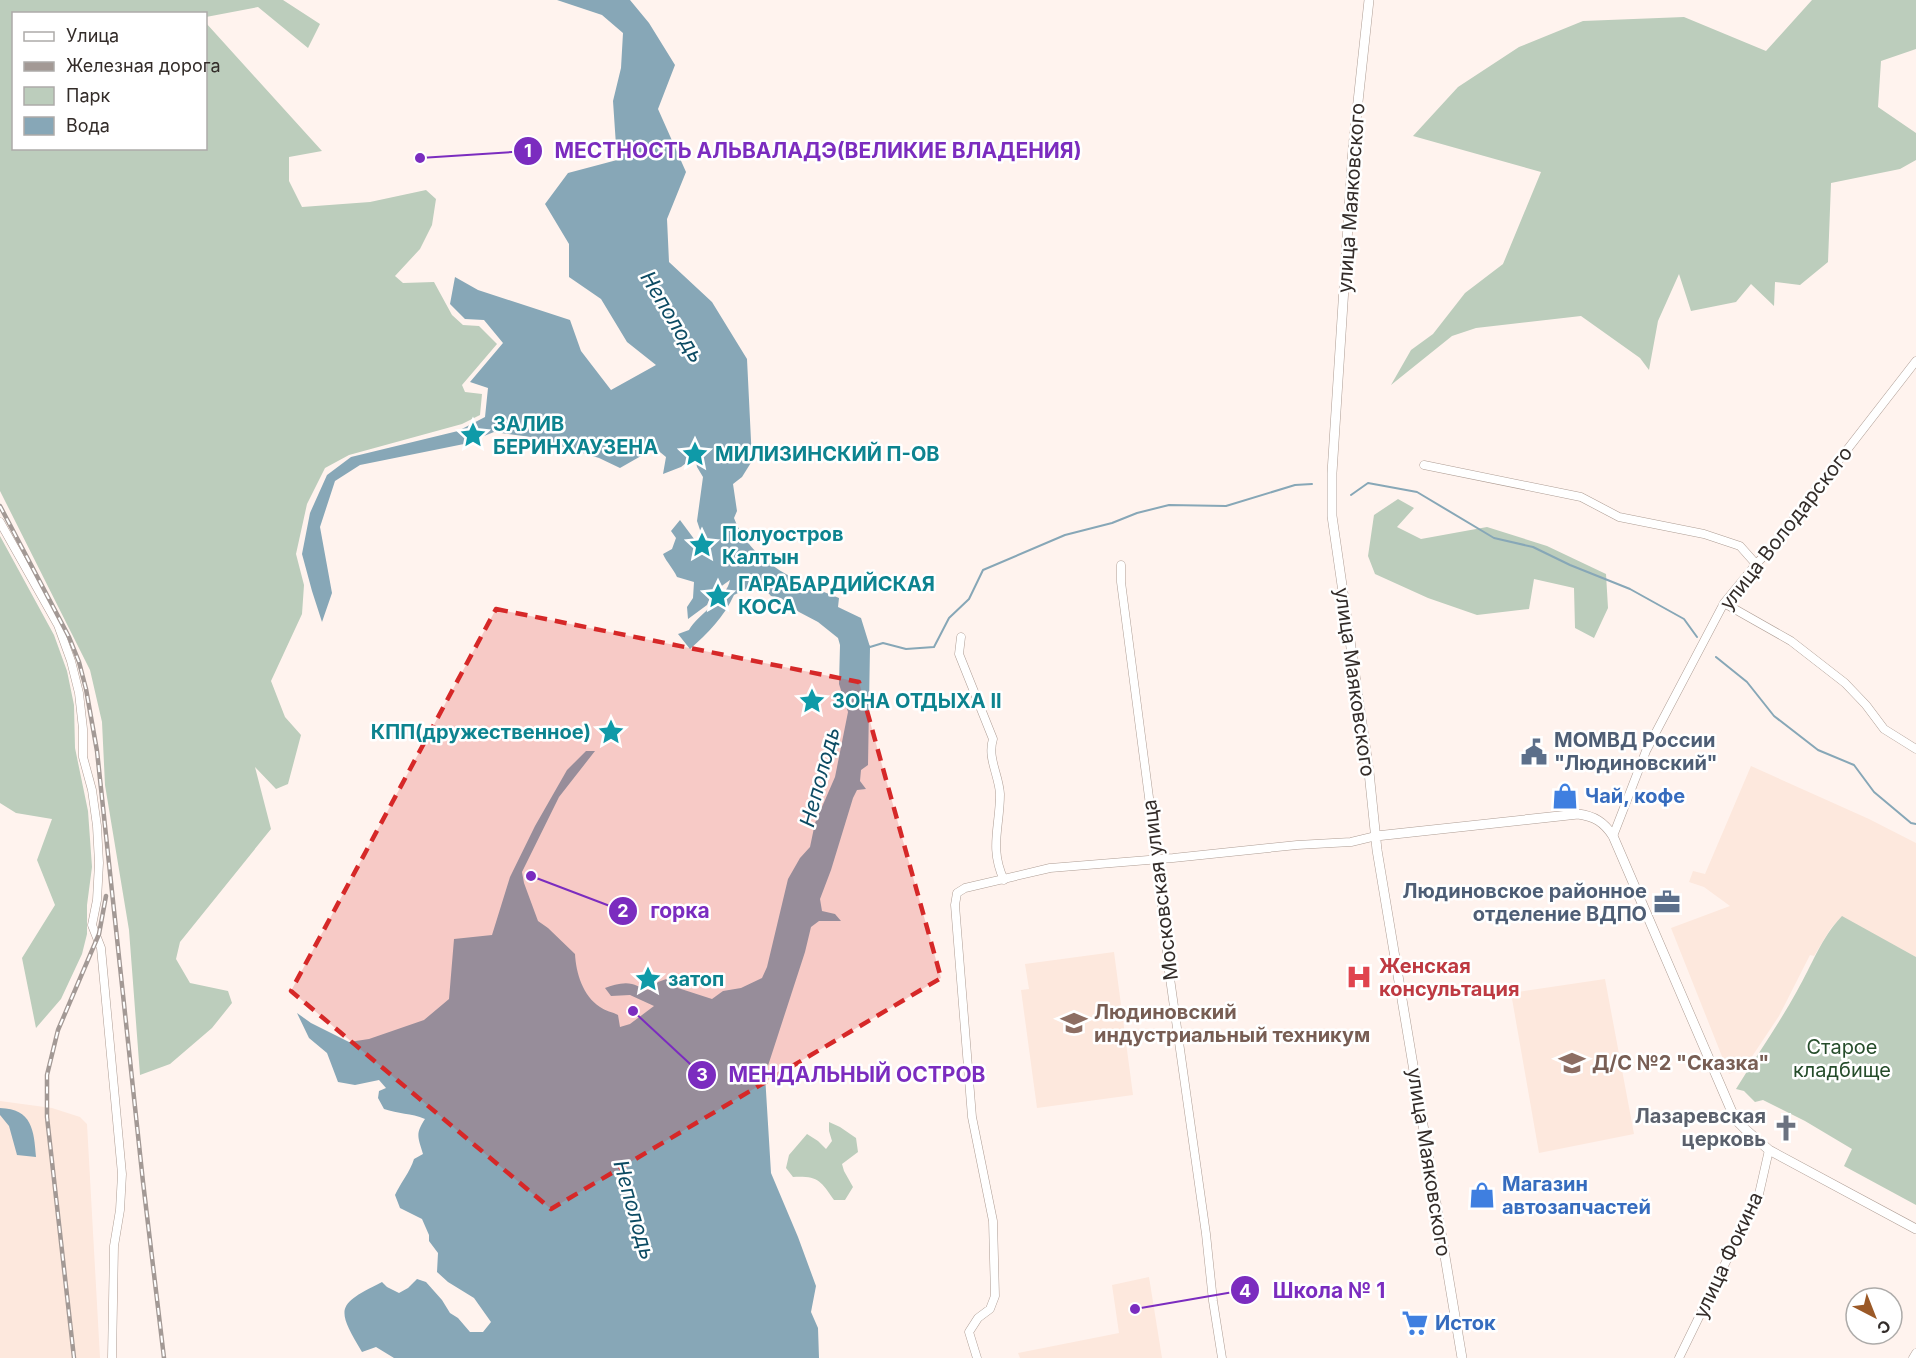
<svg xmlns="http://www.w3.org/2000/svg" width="1916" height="1358" font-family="Inter,sans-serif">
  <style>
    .built { fill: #fde8dd }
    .green { fill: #bccdbc }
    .water { fill: #87a7b7 }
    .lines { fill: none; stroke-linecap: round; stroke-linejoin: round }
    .stream { stroke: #87a7b7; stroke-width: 2 }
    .minor-casing { stroke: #ae9d94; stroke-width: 9 }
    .tertiary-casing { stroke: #ae9d94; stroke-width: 10 }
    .minor { stroke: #fff; stroke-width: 8 }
    .tertiary { stroke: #fff; stroke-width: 9 }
    .rail-casing { stroke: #a39995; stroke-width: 4.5 }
    .rail { stroke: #fff; stroke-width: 2; stroke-dasharray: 7; stroke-linecap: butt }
    .marked { fill: #d62828; fill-opacity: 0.2; stroke: #d62828; stroke-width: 4.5; stroke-dasharray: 12 8; stroke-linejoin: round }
    .labels { text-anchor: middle; stroke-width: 5; stroke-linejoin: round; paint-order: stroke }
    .street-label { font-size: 20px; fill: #332c29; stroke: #fff }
    .culture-label { font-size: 20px; font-weight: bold; fill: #0d838f; stroke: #fff; text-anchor: start }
    .service-label { font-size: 20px; font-weight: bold; fill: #4e5e75; stroke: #fff; text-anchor: start }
    .shop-label { font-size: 20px; font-weight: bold; fill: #366cbe; stroke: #fff; text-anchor: start }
    .health-label { font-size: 20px; font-weight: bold; fill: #be3a42; stroke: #fff; text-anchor: start }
    .education-label { font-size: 20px; font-weight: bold; fill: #785e54; stroke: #fff; text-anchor: start }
    .park-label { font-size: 20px; fill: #264d2b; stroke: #fff }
    .worship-label { font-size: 20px; font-weight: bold; fill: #5b616d; stroke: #fff; text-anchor: end }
    .water-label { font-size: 21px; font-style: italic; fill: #0c4b63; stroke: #fff }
    .leader { fill: none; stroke: #7b2cbf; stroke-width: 2 }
    .callout-dot { fill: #7b2cbf; stroke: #fff; stroke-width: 2 }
    .mark-label { font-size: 18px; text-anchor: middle; font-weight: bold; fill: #fff }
    .callout-label { font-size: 21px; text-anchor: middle; font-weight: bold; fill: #7b2cbf; stroke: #fff; stroke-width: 5; stroke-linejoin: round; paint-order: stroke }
  </style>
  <rect width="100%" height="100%" fill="#fff3ee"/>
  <path class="built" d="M1751,766L1869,819L1916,843V957L1842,917L1831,928L1814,956L1810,955L1779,1016L1745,1067L1729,1074L1671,928L1730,906L1704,887L1689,882L1693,871L1705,874Z
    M1114,952L1133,1095L1037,1108L1021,990L1029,989L1025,964Z
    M1605,979L1634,1134L1539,1153L1511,993Z
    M0,1101L52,1108L80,1117L87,1124L100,1358H0Z
    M1149,1277L1162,1358H1020L1018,1353L1119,1333L1112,1285Z"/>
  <path class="green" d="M0,0H283L320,24L308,48L258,7L206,17V14H14V148H206V23L322,151L289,157V181L302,207L370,202L426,190L436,199L432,225L420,249L395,276L403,283L434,282L452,315L463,325L479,326L497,344L462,385L465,392L482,394L480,415L462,424L349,455L325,468L307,504L296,554L304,585L302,614L271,681L285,717L301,735L288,784L276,789L255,767L271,829L180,942L176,959L190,983L228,991L232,1003L212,1028L170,1064L140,1075L129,930L105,785L102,722L90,670L0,491Z
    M1812,0H1916V49L1881,61L1878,107L1916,133V160L1900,169L1831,183L1828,262L1800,285L1775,282L1774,306L1751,284L1736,302L1691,311L1679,274L1658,321L1649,370L1640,358L1581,316L1476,328L1452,336L1391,385L1411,350L1433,334L1465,293L1503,264L1541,172L1413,136L1458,87L1519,47L1583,21L1684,17L1766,51Z
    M1398,499L1414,508L1397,527L1421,539L1487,527L1547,546L1606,574L1608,608L1594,638L1575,628L1574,588L1534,579L1529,609L1477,615L1428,598L1375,574L1368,556L1374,515Z
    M0,536L54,635L67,671L74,705L75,748L88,811L92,867L87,905V934L82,954L61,999L36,1028L22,958L55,905L37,860L52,819L16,813L0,803Z
    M1842,916L1916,957V1205L1844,1166L1852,1149L1805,1121L1763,1100L1755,1102L1744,1091L1736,1089C1756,1056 1779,1024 1797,991C1812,965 1821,938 1842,916Z
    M829,1122L840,1127L856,1138L858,1152L842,1164L844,1171L853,1187L845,1200H834C820,1180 818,1176 793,1177L786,1168L789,1155L807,1134L818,1141L826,1149L832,1141L829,1131Z"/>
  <path class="water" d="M557,0H630L649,23L675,65L658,109L686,172L667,219L669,262L712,302L747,359L752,461L742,477L733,484L737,511L734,518C751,563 798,582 839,598L838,607L861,618L870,647L868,765L861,770L860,781L866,789L857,790L853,798L831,870L820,899L822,911L835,914L841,921H819L811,927L805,952L765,1075L771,1173L798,1237L816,1286L811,1312L818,1328L819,1358H394L376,1347L362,1352C336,1308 336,1305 382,1282L387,1287L399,1293L408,1288L417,1279L426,1282L442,1300L450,1313L458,1318L470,1332H483L491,1322L474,1298L448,1282L437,1272L438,1253L429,1241V1235L422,1219L400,1208L395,1195C401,1182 410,1172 414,1159L423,1154C418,1137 415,1134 425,1119C411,1113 398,1114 384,1109L378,1098L379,1091L386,1088L379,1080L355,1085L338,1082L327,1053L309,1038L297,1013L311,1023L349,1042L369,1039L424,1020L449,999L454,939L492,935L510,877L535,826L567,770L586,751H595L559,797L522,872L524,883L538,921L548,928L575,954C576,973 583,996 600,1007C605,1011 613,1012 618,1015L620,1027L630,1024L654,1006L630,995L611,996L605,988C613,985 623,982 632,984C639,986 644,990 652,990L658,982L669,978L678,988L712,999L723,991L741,988L762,978L767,967L788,879L800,858L810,847L815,823L835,777L848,712L839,684L840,645L838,638L818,622L799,612L781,598L771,596L762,586L750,587L734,595C724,617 708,633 690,649L678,634L689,630C698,614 727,598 730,580L712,593L707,605L688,619L687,607L693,598L694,582L677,577C673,568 667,563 663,554L672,549L676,538L671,531L680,520L706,555L711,552L704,542L697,521L703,477L697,467L695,456L681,467L663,474L666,457L655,448L620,468L599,458L531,437L494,432L464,444L360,465L335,481L320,527L332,593L322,622L312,591L302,554L310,513L327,475L351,457L458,431L485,417L488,388L470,382L503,343L484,320L465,319L450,304L455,277L478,290L570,320L581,351L611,390L656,365L627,342L601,299L569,277V244L545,204L568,173L617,160L613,101L621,68L623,33L602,15Z
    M0,1108C32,1109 34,1130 36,1157L17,1155L9,1126L0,1115Z"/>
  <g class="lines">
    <path class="stream" d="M1351,495L1368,483L1417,492L1494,538L1533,547L1570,565L1630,589L1684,619L1697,637
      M868,646L870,647L883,643L906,649L934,647L949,618L969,599L983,570L1065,535L1112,523L1137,513L1169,505L1226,506L1295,485L1312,484
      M1716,657L1747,682L1774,716L1818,750L1854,765L1874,792L1911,823L1916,824"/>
    <g class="minor-casing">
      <path id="minor" d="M1424,465L1581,497L1619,517L1704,534L1740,546L1756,564
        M0,522L58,625L71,661L79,693L83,729V757L92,790L97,826L99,863L97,900L92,925L101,948L122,1174L120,1210L114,1246L112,1358
        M1121,565V582L1157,859L1168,964L1206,1234L1213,1301L1222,1358
        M1724,603L1791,641L1845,683L1866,705L1884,729L1916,749
        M961,637L959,654L993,739C987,758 999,775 1000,794C1000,827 989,848 1004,880
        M1613,836L1646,751L1724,603L1756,564L1774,546L1798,513L1916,361
        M977,1358L969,1332L978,1318L990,1309L995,1296L993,1221L972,1117L955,905L957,893L965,888L1050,868L1173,858L1297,845L1351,842L1376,836
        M1679,1358L1759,1194L1769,1150
        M1913,1358L1916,1353"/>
    </g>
    <g class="tertiary-casing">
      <path id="tertiary" d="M1369,0L1353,148L1332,473V516L1369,772L1377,850L1462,1358
        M1376,836L1578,814C1594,816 1604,822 1613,836L1735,1119L1745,1129L1769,1150L1916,1229"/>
    </g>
    <use href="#minor" class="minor"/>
    <use href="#tertiary" class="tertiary"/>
    <g class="rail-casing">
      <path id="rail" d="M0,506L69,637L79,662L86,689L97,751L143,1182L164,1358
        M74,1358L47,1117V1075L58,1030L99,934L106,896"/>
    </g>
    <use href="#rail" class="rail"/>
  </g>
  <path class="marked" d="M496,609L859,682L941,978L551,1209L291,991Z"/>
  <defs>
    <g id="sight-bare" transform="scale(2.07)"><path d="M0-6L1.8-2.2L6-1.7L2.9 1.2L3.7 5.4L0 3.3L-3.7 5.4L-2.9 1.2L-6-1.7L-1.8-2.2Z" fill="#0f9aa8" stroke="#fff" stroke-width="2.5" paint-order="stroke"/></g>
    <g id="civic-bare" transform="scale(2.07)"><path d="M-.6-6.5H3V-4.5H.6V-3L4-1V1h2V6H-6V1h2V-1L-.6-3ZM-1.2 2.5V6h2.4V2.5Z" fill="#5c6f8a" stroke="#fff" stroke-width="2.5" paint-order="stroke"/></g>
    <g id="shop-bare" transform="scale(2.07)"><path d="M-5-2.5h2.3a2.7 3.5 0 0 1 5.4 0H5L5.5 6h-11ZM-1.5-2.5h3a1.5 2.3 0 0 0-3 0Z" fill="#3f7fe0" stroke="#fff" stroke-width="2.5" paint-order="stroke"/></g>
    <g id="office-bare" transform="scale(2.07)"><path d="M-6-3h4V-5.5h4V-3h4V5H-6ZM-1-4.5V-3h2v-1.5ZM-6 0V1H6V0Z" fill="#5c6f8a" stroke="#fff" stroke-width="2.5" paint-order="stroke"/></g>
    <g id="hospital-bare" transform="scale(2.07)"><path d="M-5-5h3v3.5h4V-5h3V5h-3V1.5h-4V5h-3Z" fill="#e0444e" stroke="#fff" stroke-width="2.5" paint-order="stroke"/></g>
    <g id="university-bare" transform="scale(2.07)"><path d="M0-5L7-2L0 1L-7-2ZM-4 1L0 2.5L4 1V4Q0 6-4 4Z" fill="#8d6e63" stroke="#fff" stroke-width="2.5" paint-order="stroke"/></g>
    <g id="school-bare" transform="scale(2.07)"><path d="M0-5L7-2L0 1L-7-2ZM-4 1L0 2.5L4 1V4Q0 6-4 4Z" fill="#8d6e63" stroke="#fff" stroke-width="2.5" paint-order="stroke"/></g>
    <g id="church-bare" transform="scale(2.07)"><path d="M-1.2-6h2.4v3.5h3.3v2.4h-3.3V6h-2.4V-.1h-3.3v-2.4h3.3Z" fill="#6b7280" stroke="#fff" stroke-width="2.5" paint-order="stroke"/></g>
    <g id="supermarket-bare" transform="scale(2.07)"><path d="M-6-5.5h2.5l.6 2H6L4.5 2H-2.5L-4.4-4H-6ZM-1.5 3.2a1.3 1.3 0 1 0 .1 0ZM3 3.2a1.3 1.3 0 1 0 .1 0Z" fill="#3f7fe0" stroke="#fff" stroke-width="2.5" paint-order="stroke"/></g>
  </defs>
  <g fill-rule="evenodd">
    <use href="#sight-bare" x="473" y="435"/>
    <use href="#sight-bare" x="695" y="454"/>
    <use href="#sight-bare" x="702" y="545"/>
    <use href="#sight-bare" x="718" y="596"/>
    <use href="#sight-bare" x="812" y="701"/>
    <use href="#sight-bare" x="611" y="732"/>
    <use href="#civic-bare" x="1534" y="752"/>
    <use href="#shop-bare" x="1565" y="796"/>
    <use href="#office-bare" x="1667" y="902"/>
    <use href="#hospital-bare" x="1359" y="977"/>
    <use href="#sight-bare" x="648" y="979"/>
    <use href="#university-bare" x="1074" y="1023"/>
    <use href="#school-bare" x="1572" y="1063"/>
    <use href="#church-bare" x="1786" y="1128"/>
    <use href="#shop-bare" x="1482" y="1195"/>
    <use href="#supermarket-bare" x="1415" y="1323"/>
  </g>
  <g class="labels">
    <g class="street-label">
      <text transform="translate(1351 198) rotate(-86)" y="7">улица Маяковского</text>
      <text transform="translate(1786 528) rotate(-52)" y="7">улица Володарского</text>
      <text transform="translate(1355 682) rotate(82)" y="7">улица Маяковского</text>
      <text transform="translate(1160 890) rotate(-97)" y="7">Московская улица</text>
      <text transform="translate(1429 1162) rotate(81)" y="7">улица Маяковского</text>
      <text transform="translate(1728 1255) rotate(-65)" y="7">улица Фокина</text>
    </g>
    <g class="culture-label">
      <text x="493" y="431">ЗАЛИВ<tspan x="493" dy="23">БЕРИНХАУЗЕНА</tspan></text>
      <text x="715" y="461">МИЛИЗИНСКИЙ П-ОВ</text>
      <text x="722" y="541">Полуостров<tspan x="722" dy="23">Калтын</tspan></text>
      <text x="738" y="591">ГАРАБАРДИЙСКАЯ<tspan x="738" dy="23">КОСА</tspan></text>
      <text x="832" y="708">ЗОНА ОТДЫХА II</text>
      <text x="591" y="739" text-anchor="end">КПП(дружественное)</text>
      <text x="668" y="986">затоп</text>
    </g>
    <g class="service-label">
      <text x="1554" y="747">МОМВД России<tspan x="1554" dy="23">"Людиновский"</tspan></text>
      <text x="1647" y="898" text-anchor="end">Людиновское районное<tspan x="1647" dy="23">отделение ВДПО</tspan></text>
    </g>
    <g class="shop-label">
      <text x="1585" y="803">Чай, кофе</text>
      <text x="1502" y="1191">Магазин<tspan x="1502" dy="23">автозапчастей</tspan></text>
      <text x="1435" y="1330">Исток</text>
    </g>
    <g class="health-label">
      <text x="1379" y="973">Женская<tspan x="1379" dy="23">консультация</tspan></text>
    </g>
    <g class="education-label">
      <text x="1094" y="1019">Людиновский<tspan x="1094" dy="23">индустриальный техникум</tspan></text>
      <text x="1592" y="1070">Д/С №2 "Сказка"</text>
    </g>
    <g class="park-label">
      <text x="1842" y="1054">Старое<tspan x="1842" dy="23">кладбище</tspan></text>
    </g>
    <g class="worship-label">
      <text x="1766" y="1123">Лазаревская<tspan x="1766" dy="23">церковь</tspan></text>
    </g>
    <g class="water-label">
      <text transform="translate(672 317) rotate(59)" y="7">Неполодь</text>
      <text transform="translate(820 777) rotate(-75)" y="7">Неполодь</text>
      <text transform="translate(634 1210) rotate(74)" y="7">Неполодь</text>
    </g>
  </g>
  <path class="leader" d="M420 158L528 151M531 876L623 911M633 1011L702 1075M1135 1309L1245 1290"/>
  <g class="callout-dot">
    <circle cx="420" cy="158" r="6"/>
    <circle cx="531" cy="876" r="6"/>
    <circle cx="633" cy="1011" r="6"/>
    <circle cx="1135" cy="1309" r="6"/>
    <circle cx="528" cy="151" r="15"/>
    <circle cx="623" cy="911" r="15"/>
    <circle cx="702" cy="1075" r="15"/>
    <circle cx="1245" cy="1290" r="15"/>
  </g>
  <g class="mark-label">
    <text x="528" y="157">1</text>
    <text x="623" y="917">2</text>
    <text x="702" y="1081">3</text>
    <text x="1245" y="1297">4</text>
  </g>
  <g class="callout-label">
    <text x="818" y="158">МЕСТНОСТЬ АЛЬВАЛАДЭ(ВЕЛИКИЕ ВЛАДЕНИЯ)</text>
    <text x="680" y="918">горка</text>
    <text x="857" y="1082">МЕНДАЛЬНЫЙ ОСТРОВ</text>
    <text x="1329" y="1298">Школа № 1</text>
  </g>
  <rect x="12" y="12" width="195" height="138" fill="#ffffff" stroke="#adaba9" stroke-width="1.5"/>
  <rect x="24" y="32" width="30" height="9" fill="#ffffff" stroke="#adaba9" stroke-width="1.5"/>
  <text x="66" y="42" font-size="18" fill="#332c29">Улица</text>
  <rect x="24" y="62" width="30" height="9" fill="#a39995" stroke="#adaba9" stroke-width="1.5"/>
  <text x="66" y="72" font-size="18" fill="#332c29">Железная дорога</text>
  <rect x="24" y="87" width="30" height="18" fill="#bccdbc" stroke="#adaba9" stroke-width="1.5"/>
  <text x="66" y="102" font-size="18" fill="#332c29">Парк</text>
  <rect x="24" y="117" width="30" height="18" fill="#87a7b7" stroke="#adaba9" stroke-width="1.5"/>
  <text x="66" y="132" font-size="18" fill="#332c29">Вода</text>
  <g transform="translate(1874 1316) rotate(138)"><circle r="28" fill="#ffffff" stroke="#adaba9" stroke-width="1.5"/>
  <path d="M0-4.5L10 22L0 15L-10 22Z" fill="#9b5927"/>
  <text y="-9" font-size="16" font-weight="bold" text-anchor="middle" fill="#332c29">С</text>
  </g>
</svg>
